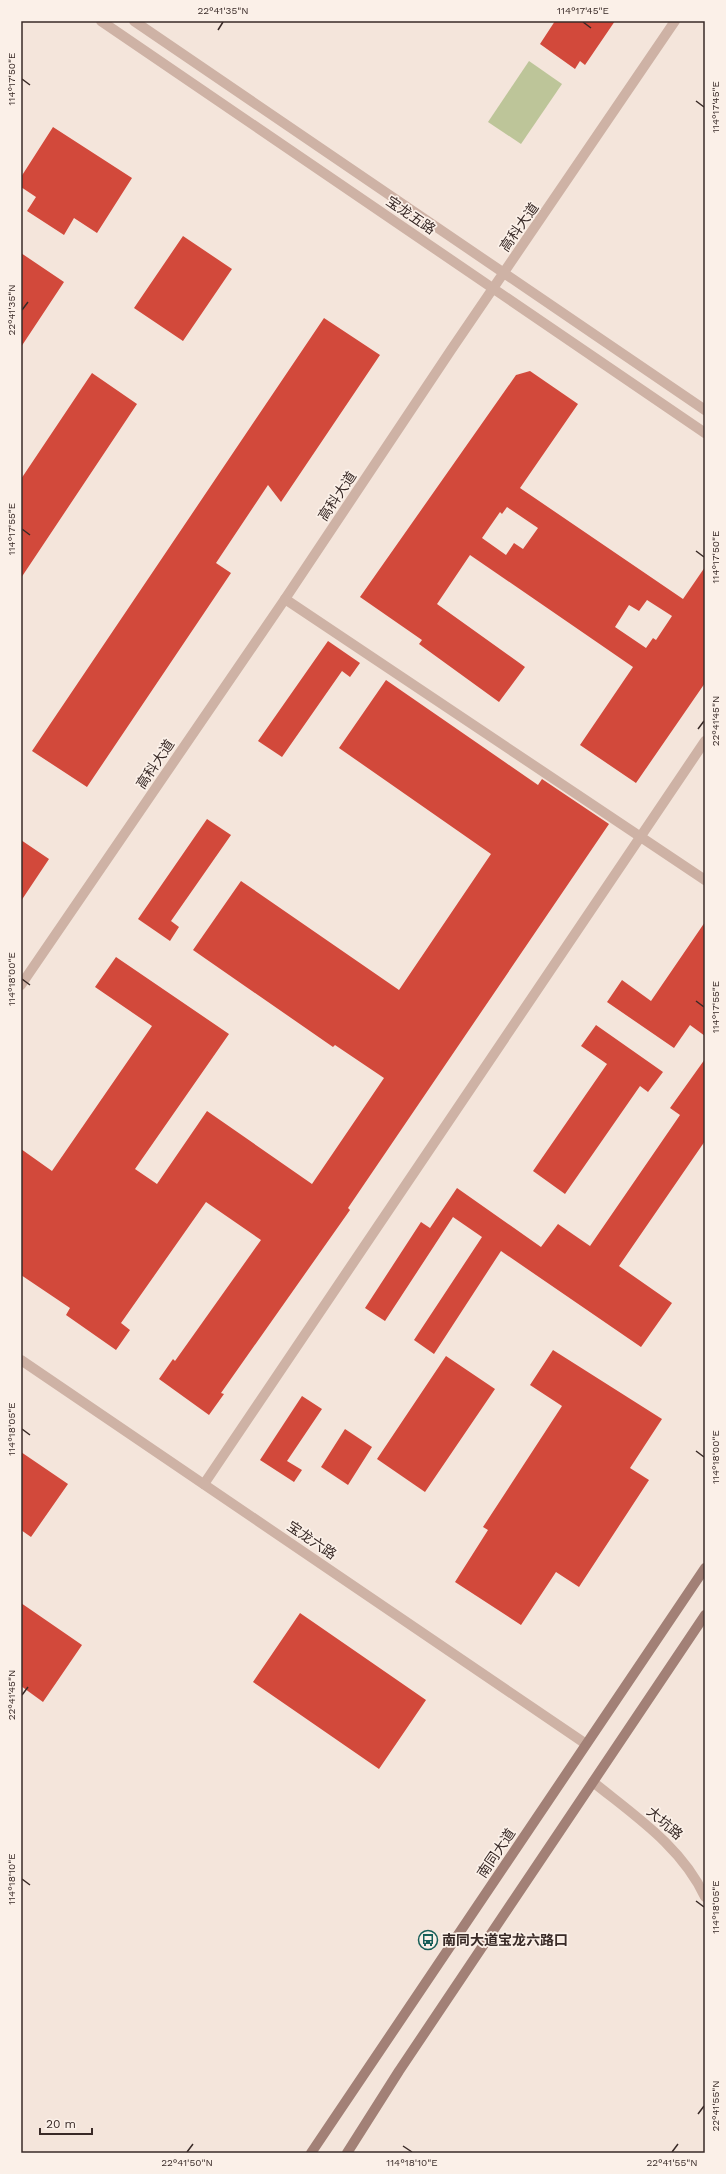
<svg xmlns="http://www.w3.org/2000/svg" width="726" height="2174" font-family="'Work Sans','Noto Sans SC',sans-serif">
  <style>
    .green { fill: #bdc599 }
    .building { fill: #d2493b; fill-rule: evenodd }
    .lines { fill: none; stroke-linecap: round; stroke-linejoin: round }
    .minor { stroke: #ceb2a5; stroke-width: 10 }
    .tertiary { stroke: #ceb2a5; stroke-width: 10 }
    .secondary { stroke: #a28076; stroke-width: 10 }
    .ticks { fill: none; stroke: #392a27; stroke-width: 1.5 }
    .labels { text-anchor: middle; stroke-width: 3.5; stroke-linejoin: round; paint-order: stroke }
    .street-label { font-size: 14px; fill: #392a27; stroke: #fbf0e8 }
    .poi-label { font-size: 14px; font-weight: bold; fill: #392a27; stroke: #fbf0e8; text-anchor: start }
    .neatline { fill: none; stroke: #392a27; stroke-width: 1.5 }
    .ticks-label { font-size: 10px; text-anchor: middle; fill: #392a27 }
  </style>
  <rect width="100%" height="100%" fill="#f4e5db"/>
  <path class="green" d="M529,61L562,84L521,144L488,122Z"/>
  <path class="building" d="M555,21H615L585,65L580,61L575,69L540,44Z
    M53,127L132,178L97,233L74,218L64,235L27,211L36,197L21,187V177Z
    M183,236L232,269L183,341L134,308Z
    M21,253L64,282L21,347Z
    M324,318L380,355L281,502L268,485L216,563L231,573L87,787L32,751Z
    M530,371L578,404L520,488L683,599L705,567V683L636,783L580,745L633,667L470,555L437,604L525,667L499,702L419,644L422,640L360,597L516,375ZM507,507L538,528L523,549L514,543L506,555L482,538L500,512L502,514ZM647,600L672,616L656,640L653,638L646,648L615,627L629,605L639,611Z
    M92,373L137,404L21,578V479Z
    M328,641L360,663L350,677L342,671L282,757L258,741Z
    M386,680L538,785L542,779L609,824L348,1208L350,1210L221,1393L224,1394L209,1415L159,1379L173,1359L175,1361L261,1240L206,1202L121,1323L130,1330L116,1350L66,1315L70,1308L21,1275V1149L52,1171L152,1026L95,987L116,957L229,1034L135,1169L157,1184L207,1111L312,1184L384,1078L335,1045L333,1047L193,950L241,881L399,990L491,854L339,748Z
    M207,819L231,835L171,921L179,927L170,941L138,919Z
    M21,840L49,859L21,901Z
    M705,922V1036L690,1025L674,1048L607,1002L622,980L651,1001Z
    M596,1025L663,1072L648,1092L640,1086L565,1194L533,1171L607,1064L581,1046Z
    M705,1059V1141L619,1266L672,1303L641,1347L501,1251L434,1354L414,1340L482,1237L453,1217L385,1321L365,1308L421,1222L430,1228L457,1188L541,1247L558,1224L590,1246L680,1115L670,1108Z
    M553,1350L662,1419L630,1468L649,1480L579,1587L556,1572L521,1625L455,1582L488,1530L483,1527L562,1406L530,1385Z
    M446,1356L495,1389L425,1492L377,1459Z
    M302,1396L322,1409L287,1461L302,1470L294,1482L260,1460Z
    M345,1429L372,1447L348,1485L321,1467Z
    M21,1452L68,1484L31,1537L21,1530Z
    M21,1603L82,1645L43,1702L21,1686Z
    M300,1613L426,1700L379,1769L253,1682Z"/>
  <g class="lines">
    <path class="minor" d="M285,599L705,880
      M204,1484L705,741"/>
    <path class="tertiary" d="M101,21L705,433
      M134,21L705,410
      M21,985L285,599L451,350L675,21
      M21,1360L586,1744
      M593,1782C635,1816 682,1847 705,1897"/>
    <path class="secondary" d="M311,2153L705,1568
      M347,2153L399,2071L705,1615"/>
  </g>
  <path class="ticks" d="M583,22L591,28M218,30L223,22M22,79L30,85M696,101L704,107M22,310L28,302M22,529L30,535M696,551L704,557M698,729L704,721M22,979L30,985M696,1001L704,1007M22,1429L30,1435M696,1451L704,1457M22,1695L28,1687M22,1879L30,1885M696,1901L704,1907M698,2114L704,2106M403,2146L412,2152M187,2152L193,2144M672,2152L678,2144"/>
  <defs>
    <g id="bus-ring" transform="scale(1)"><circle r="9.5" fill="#fbf0e8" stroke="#185f59" stroke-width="1.5"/><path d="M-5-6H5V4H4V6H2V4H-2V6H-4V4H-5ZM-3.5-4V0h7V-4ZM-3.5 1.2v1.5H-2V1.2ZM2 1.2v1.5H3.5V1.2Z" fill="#185f59"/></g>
  </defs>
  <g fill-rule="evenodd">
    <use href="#bus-ring" x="428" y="1940"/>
  </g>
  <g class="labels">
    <g class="street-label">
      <text transform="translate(411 215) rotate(34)" y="5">宝龙五路</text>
      <text transform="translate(519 227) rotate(-55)" y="5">高科大道</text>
      <text transform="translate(337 496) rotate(-56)" y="5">高科大道</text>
      <text transform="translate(155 764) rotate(-56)" y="5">高科大道</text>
      <text transform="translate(312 1540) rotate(34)" y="5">宝龙六路</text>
      <text transform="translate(665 1823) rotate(41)" y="5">大坑路</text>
      <text transform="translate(496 1853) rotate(-56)" y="5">南同大道</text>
    </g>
    <g class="poi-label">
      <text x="442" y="1945">南同大道宝龙六路口</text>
    </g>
  </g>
  <rect width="726" height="2174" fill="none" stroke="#fbf0e8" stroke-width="44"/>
  <path d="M40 2128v6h52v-6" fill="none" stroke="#392a27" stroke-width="2"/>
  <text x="46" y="2128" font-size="12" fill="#392a27" stroke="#fbf0e8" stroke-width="3" paint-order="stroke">20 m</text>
  <rect x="22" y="22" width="682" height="2130" class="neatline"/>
  <g class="ticks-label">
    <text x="223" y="14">22°41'35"N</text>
    <text x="583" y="14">114°17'45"E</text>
    <text transform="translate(11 79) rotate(-90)" y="4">114°17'50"E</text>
    <text transform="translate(715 107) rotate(-90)" y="4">114°17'45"E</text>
    <text transform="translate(11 310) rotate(-90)" y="4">22°41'35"N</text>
    <text transform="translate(11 529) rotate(-90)" y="4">114°17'55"E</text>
    <text transform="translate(715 557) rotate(-90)" y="4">114°17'50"E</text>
    <text transform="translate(715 721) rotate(-90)" y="4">22°41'45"N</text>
    <text transform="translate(11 979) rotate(-90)" y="4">114°18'00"E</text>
    <text transform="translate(715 1007) rotate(-90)" y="4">114°17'55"E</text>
    <text transform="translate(11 1429) rotate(-90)" y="4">114°18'05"E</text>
    <text transform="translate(715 1457) rotate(-90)" y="4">114°18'00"E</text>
    <text transform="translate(11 1695) rotate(-90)" y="4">22°41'45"N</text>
    <text transform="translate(11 1879) rotate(-90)" y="4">114°18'10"E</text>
    <text transform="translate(715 1907) rotate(-90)" y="4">114°18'05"E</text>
    <text transform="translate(715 2106) rotate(-90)" y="4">22°41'55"N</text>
    <text x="187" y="2166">22°41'50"N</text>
    <text x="412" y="2166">114°18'10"E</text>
    <text x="672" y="2166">22°41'55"N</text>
  </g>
</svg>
